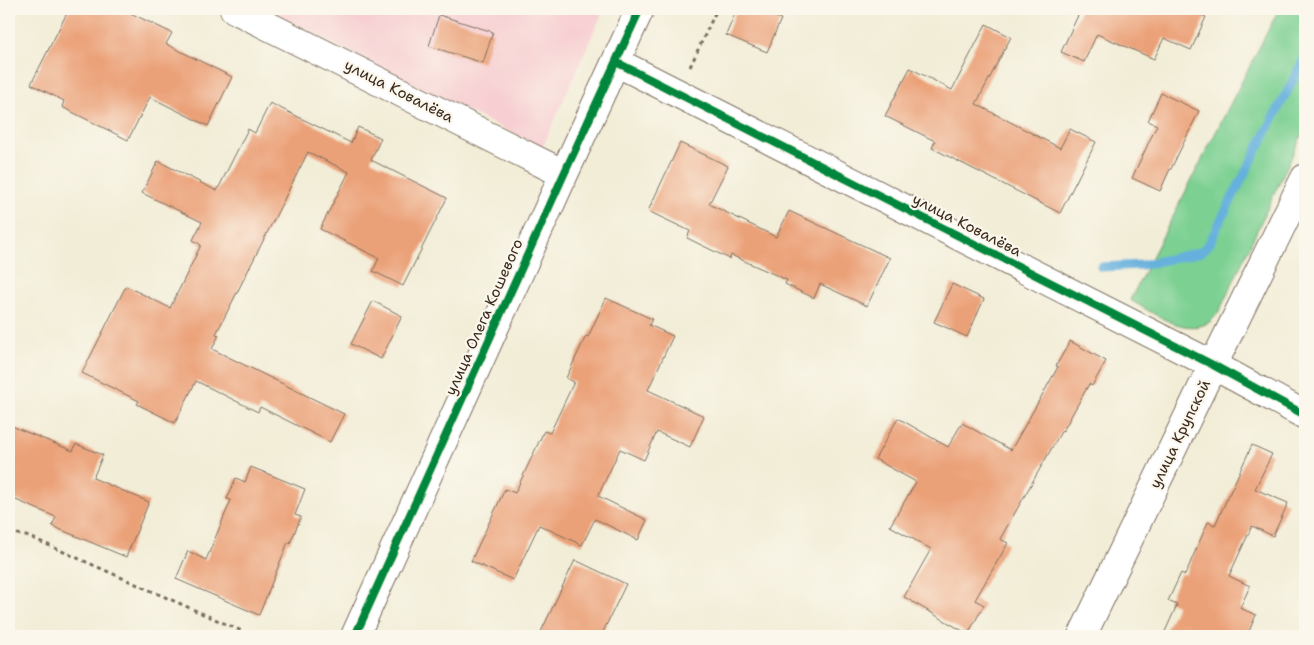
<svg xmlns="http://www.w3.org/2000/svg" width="1314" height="645" font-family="'Shantell Sans',sans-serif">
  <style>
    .built { fill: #f7cfd2 }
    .green { fill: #7cd092; stroke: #5c7d58 }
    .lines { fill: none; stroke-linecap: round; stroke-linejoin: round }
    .stream { stroke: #65b0dd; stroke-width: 9 }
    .building { fill: #eba178 }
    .minor-casing { stroke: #7b6e5f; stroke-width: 30 }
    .path { stroke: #7b6e5f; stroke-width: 3; stroke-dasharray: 4 4; stroke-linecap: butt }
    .minor { stroke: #fff; stroke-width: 28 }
    .cycleway-casing { stroke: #fbf7ec; stroke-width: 11 }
    .cycleway { stroke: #00873e; stroke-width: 8 }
    .labels { text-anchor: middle; stroke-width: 4.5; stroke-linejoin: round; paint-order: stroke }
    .street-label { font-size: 15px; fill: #3b2a1e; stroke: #fbf7ec }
  </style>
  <rect width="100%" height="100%" fill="#fbf7ec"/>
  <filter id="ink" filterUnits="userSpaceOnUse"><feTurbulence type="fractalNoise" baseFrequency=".02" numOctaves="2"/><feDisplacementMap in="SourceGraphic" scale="10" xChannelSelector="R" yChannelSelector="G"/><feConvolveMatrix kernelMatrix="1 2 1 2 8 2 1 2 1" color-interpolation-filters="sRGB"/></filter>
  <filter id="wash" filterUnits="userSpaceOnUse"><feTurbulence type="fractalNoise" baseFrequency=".0096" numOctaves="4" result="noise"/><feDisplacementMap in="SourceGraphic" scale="20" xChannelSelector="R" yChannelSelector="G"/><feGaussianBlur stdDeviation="1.12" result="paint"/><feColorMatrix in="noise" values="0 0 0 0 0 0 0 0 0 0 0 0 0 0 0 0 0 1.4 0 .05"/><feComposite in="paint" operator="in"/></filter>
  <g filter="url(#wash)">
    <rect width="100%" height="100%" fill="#f2edd7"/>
    <path class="built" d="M263,9H604L542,148Z"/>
    <path class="green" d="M1279,9H1305V128L1219,312C1216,315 1212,321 1208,323C1183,336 1152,312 1130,300Z"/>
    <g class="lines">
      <path class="stream" d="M1101,267L1142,265L1201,252L1209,243L1305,57"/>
    </g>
    <g id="blocks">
      <path class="building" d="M69,9H122L172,33L166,44L232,77L208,126L150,97L128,140L62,107L64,101L31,84Z
        M737,9H757L781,19L767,52L726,35Z
        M1081,9H1188L1206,17L1191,50L1164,38L1154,59L1097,34L1084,62L1061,52Z
        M439,15L493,32L483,63L429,46Z
        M986,24L1011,37L976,104L1060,148L1070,129L1096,142L1060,213L932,148L935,141L885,116L910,68L952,90Z
        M1161,93L1199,111L1171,169H1170L1160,191L1132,178L1157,125L1148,121Z
        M270,103L351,143L358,127L381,138L371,160L447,198L403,286L373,271L379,258L320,229L349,172L308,152L216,334L219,335L212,349L344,414L330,442L260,407L258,412L196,381L175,423L137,404L139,401L82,373L126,286L170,308L201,245L193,240L202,222L142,193L158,161L217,191L248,129L255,133Z
        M680,143L728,166L709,204L776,237L789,211L890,258L867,306L820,284L814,298L785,284L787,280L731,255L730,259L687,238L690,231L648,211Z
        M952,284L984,299L967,337L934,322Z
        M606,298L652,319L649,325L673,336L648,390L704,416L690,447L657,432L644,460L620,449L598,496L647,520L638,540L595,519L582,545L539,525L513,580L471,561L505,489L515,493L544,431L550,433L574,382L566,378L586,336L588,337Z
        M373,301L402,316L381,359L351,344Z
        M1070,341L1106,361L1092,386L1089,384L1063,431L1062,430L1000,539L1008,543L975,600L984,605L968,634L904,597L931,549L890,526L916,482L875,459L898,418L948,447L962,423L1011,450L1058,367L1056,366Z
        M9,425L73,451L76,444L103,455L93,478L149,502L126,557L52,526L56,517L9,497Z
        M1252,445L1272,454L1255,489L1288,503L1273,536L1252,526L1229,576L1250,586L1240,608L1256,615L1247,636H1163L1177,605L1168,601L1181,573L1185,575L1208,522L1215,525Z
        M251,467L305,489L295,515L301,517L290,543L288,542L259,615L176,579L188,551L206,560L231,500L227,499L236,478L245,482Z
        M575,560L626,584L601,636H539Z"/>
    </g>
  </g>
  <g filter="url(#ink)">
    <use href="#blocks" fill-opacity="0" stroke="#7b6e5f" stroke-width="1"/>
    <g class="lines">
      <g class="minor-casing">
        <path id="minor" d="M234,9L564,174
          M616,62L1213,365L1305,415
          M355,636L564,174L640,9
          M1082,636L1213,365L1305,178"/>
      </g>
      <path class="path" d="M690,67L717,9
        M9,532L30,537L253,636"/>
      <use href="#minor" class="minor"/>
      <g class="cycleway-casing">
        <path id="cycleway" d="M616,62L1213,365L1305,415
          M355,636L564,174L640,9"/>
      </g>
      <use href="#cycleway" class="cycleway"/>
    </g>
  </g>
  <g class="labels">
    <g class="street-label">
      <text transform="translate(399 91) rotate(27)" y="5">улица Ковалёва</text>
      <text transform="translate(967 225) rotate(27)" y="5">улица Ковалёва</text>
      <text transform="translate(484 317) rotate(-66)" y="5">улица Олега Кошевого</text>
      <text transform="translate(1180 434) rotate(-64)" y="5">улица Крупской</text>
    </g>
  </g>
  <rect width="1314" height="645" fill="none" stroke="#fbf7ec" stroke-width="30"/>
</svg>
